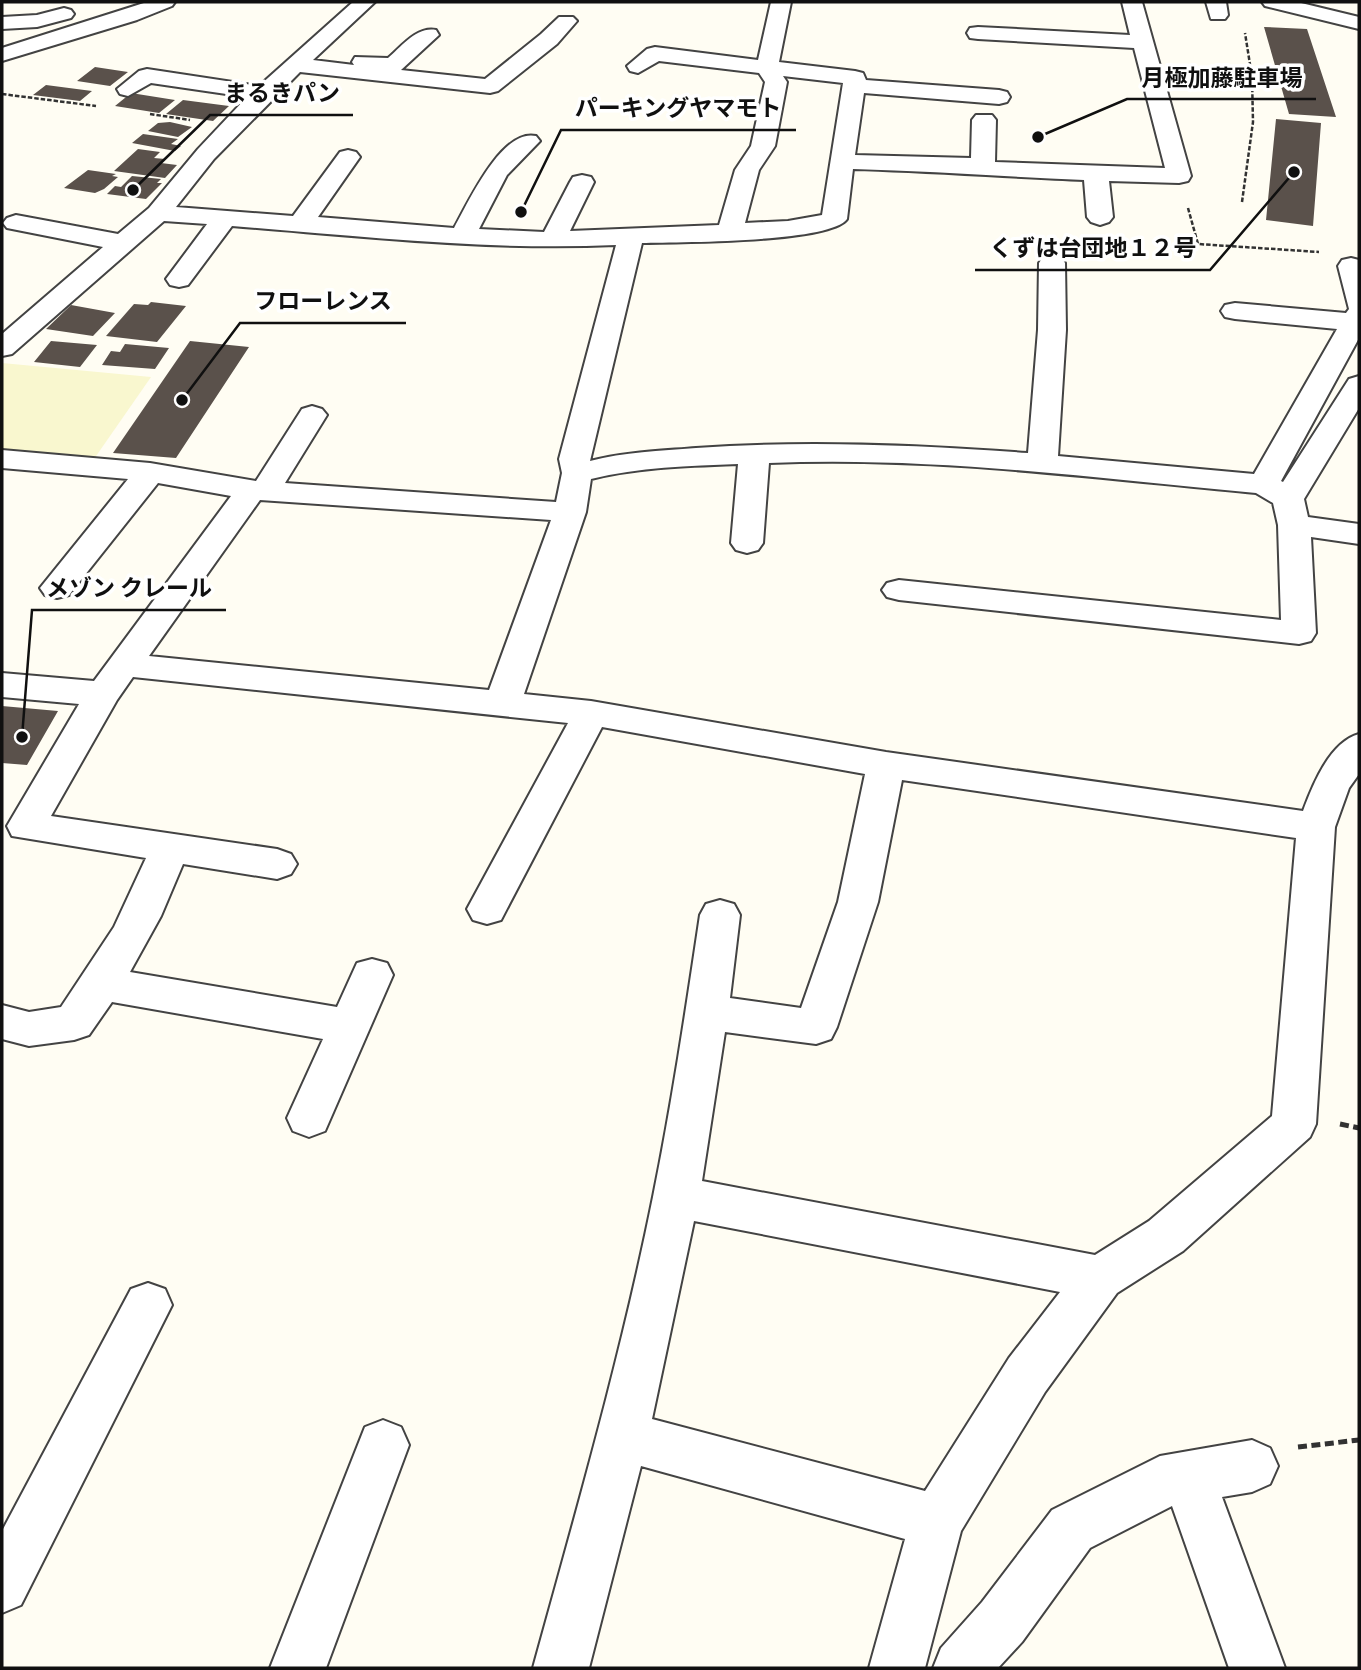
<svg xmlns="http://www.w3.org/2000/svg" width="1361" height="1670" font-family="'Source Serif 4','Noto Sans JP',serif">
  <style>
    .farmland { fill: #f9f7cf }
    .building { fill: #5a514b }
    .lines { fill: none; stroke-linecap: round; stroke-linejoin: round }
    .minor-casing { stroke: #434343; stroke-width: 4 }
    .path-far1 { stroke: #323232; stroke-width: 2.5; stroke-dasharray: 4.5 2; stroke-linecap: butt }
    .path { stroke: #323232; stroke-width: 5; stroke-dasharray: 9 4.5; stroke-linecap: butt }
    .minor { fill: #fff; fill-rule: evenodd }
    .leader { fill: none; stroke: #101010; stroke-width: 2.5 }
    .callout-dot { fill: #101010; stroke: #fff; stroke-width: 2.5 }
    .callout-label { font-size: 23px; text-anchor: middle; font-weight: bold; fill: #101010; stroke: #fff; stroke-width: 7; stroke-linejoin: round; paint-order: stroke }
  </style>
  <rect width="100%" height="100%" fill="#fffdf3"/>
  <path class="farmland" d="M2,363L151,377L94,459L2,453Z"/>
  <path class="building" d="M1264,27L1307,29L1336,117L1289,114Z
    M95,67L128,72L110,86L77,81Z
    M46,85L92,91L80,101L33,95Z
    M131,93L175,100L159,113L115,106Z
    M183,100L229,106L213,121L166,114Z
    M1276,119L1321,123L1313,226L1266,220Z
    M170,122L192,127L178,137L148,131L158,123Z
    M143,134L178,139L171,144L181,146L175,151L132,143Z
    M138,149L160,152L154,158L165,159L161,163L177,165L165,178L114,171Z
    M88,170L116,174L112,176L118,177L104,189L95,193L64,188Z
    M132,176L161,179L157,183H162L146,199L107,194L115,186L121,187Z
    M151,302L186,306L157,342L106,336L134,304L148,305Z
    M71,305L115,313L93,336L46,329Z
    M51,341L97,345L80,367L34,362Z
    M190,341L249,347L176,458L113,453Z
    M125,344L169,348L155,369L102,365L111,351L120,352Z
    M2,706L58,711L27,765L2,763Z"/>
  <g class="lines">
    <g class="minor-casing">
      <path id="minor" d="M147,2H175L172,6L137,20L2,61V48Z
        M353,2H375L313,60L354,65L352,62L355,57L388,58C401,47 417,26 436,30L439,35L401,70L485,79L541,34L559,17H573L577,21L557,44L498,91L490,93L300,72L214,159L176,207L293,216L340,152L348,150L356,152L360,157L318,217L454,228C468,203 502,128 536,136L540,141L507,175L479,229L544,232L570,182L573,177L582,175L591,177L594,182L570,231L719,225L735,170L751,146L765,82L759,73L659,61L638,73L630,71L627,66L647,49L655,47L758,60L771,2H791L779,62L855,71L863,73L866,80L999,90L1007,92L1010,97L1007,102L999,104L864,93L855,155L971,158L972,120L976,115H992L996,120L995,162L1165,168L1134,48L978,39L970,38L967,33L970,28L978,27L1130,35L1122,2H1142L1191,176L1188,181L1179,183L1109,181L1113,217L1109,222L1100,225L1091,222L1087,217L1084,180C1007,177 931,171 853,169L847,219C830,243 677,242 642,243L590,461C624,452 660,451 696,448C806,440 917,445 1028,453L1038,330L1039,263L1043,257L1052,255L1061,257L1065,263L1066,330L1058,456L1254,474L1337,329L1235,319L1225,317L1221,311L1225,305L1235,303L1346,313L1349,309L1338,266L1342,260L1351,258L1359,260V338L1281,481L1283,482L1349,379L1359,376V408L1304,499L1308,517L1359,524V544L1311,537L1316,633L1311,641L1299,644L899,600L887,597L882,590L887,583L899,580L1281,620L1278,525L1273,503L1256,493C1094,478 931,456 769,463L763,543L758,550L747,553L736,550L731,543L738,464C689,466 639,467 591,479L586,512L524,694L591,701L886,752L1303,811C1313,784 1330,742 1359,734V774L1349,788L1335,827L1316,1124L1310,1137L1183,1251L1117,1293L1045,1392L961,1531L925,1668H869L905,1539L641,1466L589,1668H533C576,1512 621,1356 653,1197C672,1103 686,1009 700,915L706,904L720,900L734,904L740,915L730,998L801,1008L838,902L865,774L602,727L501,920L487,924L473,920L467,909L568,723L133,677L117,700L51,816L277,849L291,854L297,864L291,874L277,879L183,864L161,916L130,972L337,1007L357,963L372,959L387,963L393,975L325,1131L309,1137L293,1131L287,1118L323,1039L112,1002L89,1035L74,1040L29,1046L2,1039V1005L29,1012L61,1007L114,927L146,858L12,836L7,826L79,704L2,697V673L94,681L231,496L158,483L69,595L57,598L45,595L40,588L128,479L2,468V450L150,463L256,481L302,409L312,406L322,409L327,415L285,483L556,502L562,473L559,459L616,245C488,251 360,236 232,226L188,285L179,287L170,285L166,279L207,224L164,221L12,354L2,356V334L103,247L7,228L3,223L7,218L16,215L118,234L149,208L198,149L247,97L151,83L128,96L120,94L117,89L139,71L147,69L259,86ZM783,76L843,83L822,215L788,221L745,223L759,170L775,146L787,82ZM260,500L551,520L489,690L149,656ZM902,780L1296,838L1272,1116L1149,1221L1095,1255L702,1181L725,1032L816,1044L831,1039L837,1027L878,902ZM694,1221L1060,1292L1009,1358L925,1491L652,1419Z
        M1206,2H1226L1228,15L1225,19H1211Z
        M1262,2H1297L1359,17V29L1265,6Z
        M64,8L71,10L74,14L71,18L37,27L2,29V17L37,15Z
        M148,1283L165,1289L172,1305L21,1605L2,1613V1531L131,1289Z
        M383,1420L401,1427L409,1445L326,1668H270L365,1427Z
        M1252,1440L1270,1448L1278,1466L1270,1484L1252,1492L1222,1497L1285,1668H1229L1172,1506L1090,1548L1022,1642L998,1668H933L941,1648L982,1602L1052,1510L1160,1456Z"/>
    </g>
    <path class="path-far1" d="M2,94L96,106
      M150,114L190,120
      M1242,202L1253,122L1252,77L1245,33
      M1188,208L1198,244L1319,252"/>
    <path class="path" d="M1340,1124L1359,1128
      M1298,1447L1359,1440"/>
    <use href="#minor" class="minor"/>
  </g>
  <path class="leader" d="M1038 137L1127 99H1316M133 190L210 115H353M521 212L561 130H796M1294 172L1210 270H975M182 400L240 323H406M22 737L32 610H226"/>
  <g class="callout-dot">
    <circle cx="1038" cy="137" r="7"/>
    <circle cx="133" cy="190" r="7"/>
    <circle cx="521" cy="212" r="7"/>
    <circle cx="1294" cy="172" r="7"/>
    <circle cx="182" cy="400" r="7"/>
    <circle cx="22" cy="737" r="7"/>
  </g>
  <g class="callout-label">
    <text x="1222" y="86">月極加藤駐車場</text>
    <text x="282" y="101">まるきパン</text>
    <text x="678" y="116">パーキングヤマモト</text>
    <text x="1093" y="256">くずは台団地１２号</text>
    <text x="323" y="309">フローレンス</text>
    <text x="129" y="596">メゾン クレール</text>
  </g>
  <rect width="1361" height="1670" fill="none" stroke="#101010" stroke-width="7"/>
</svg>
